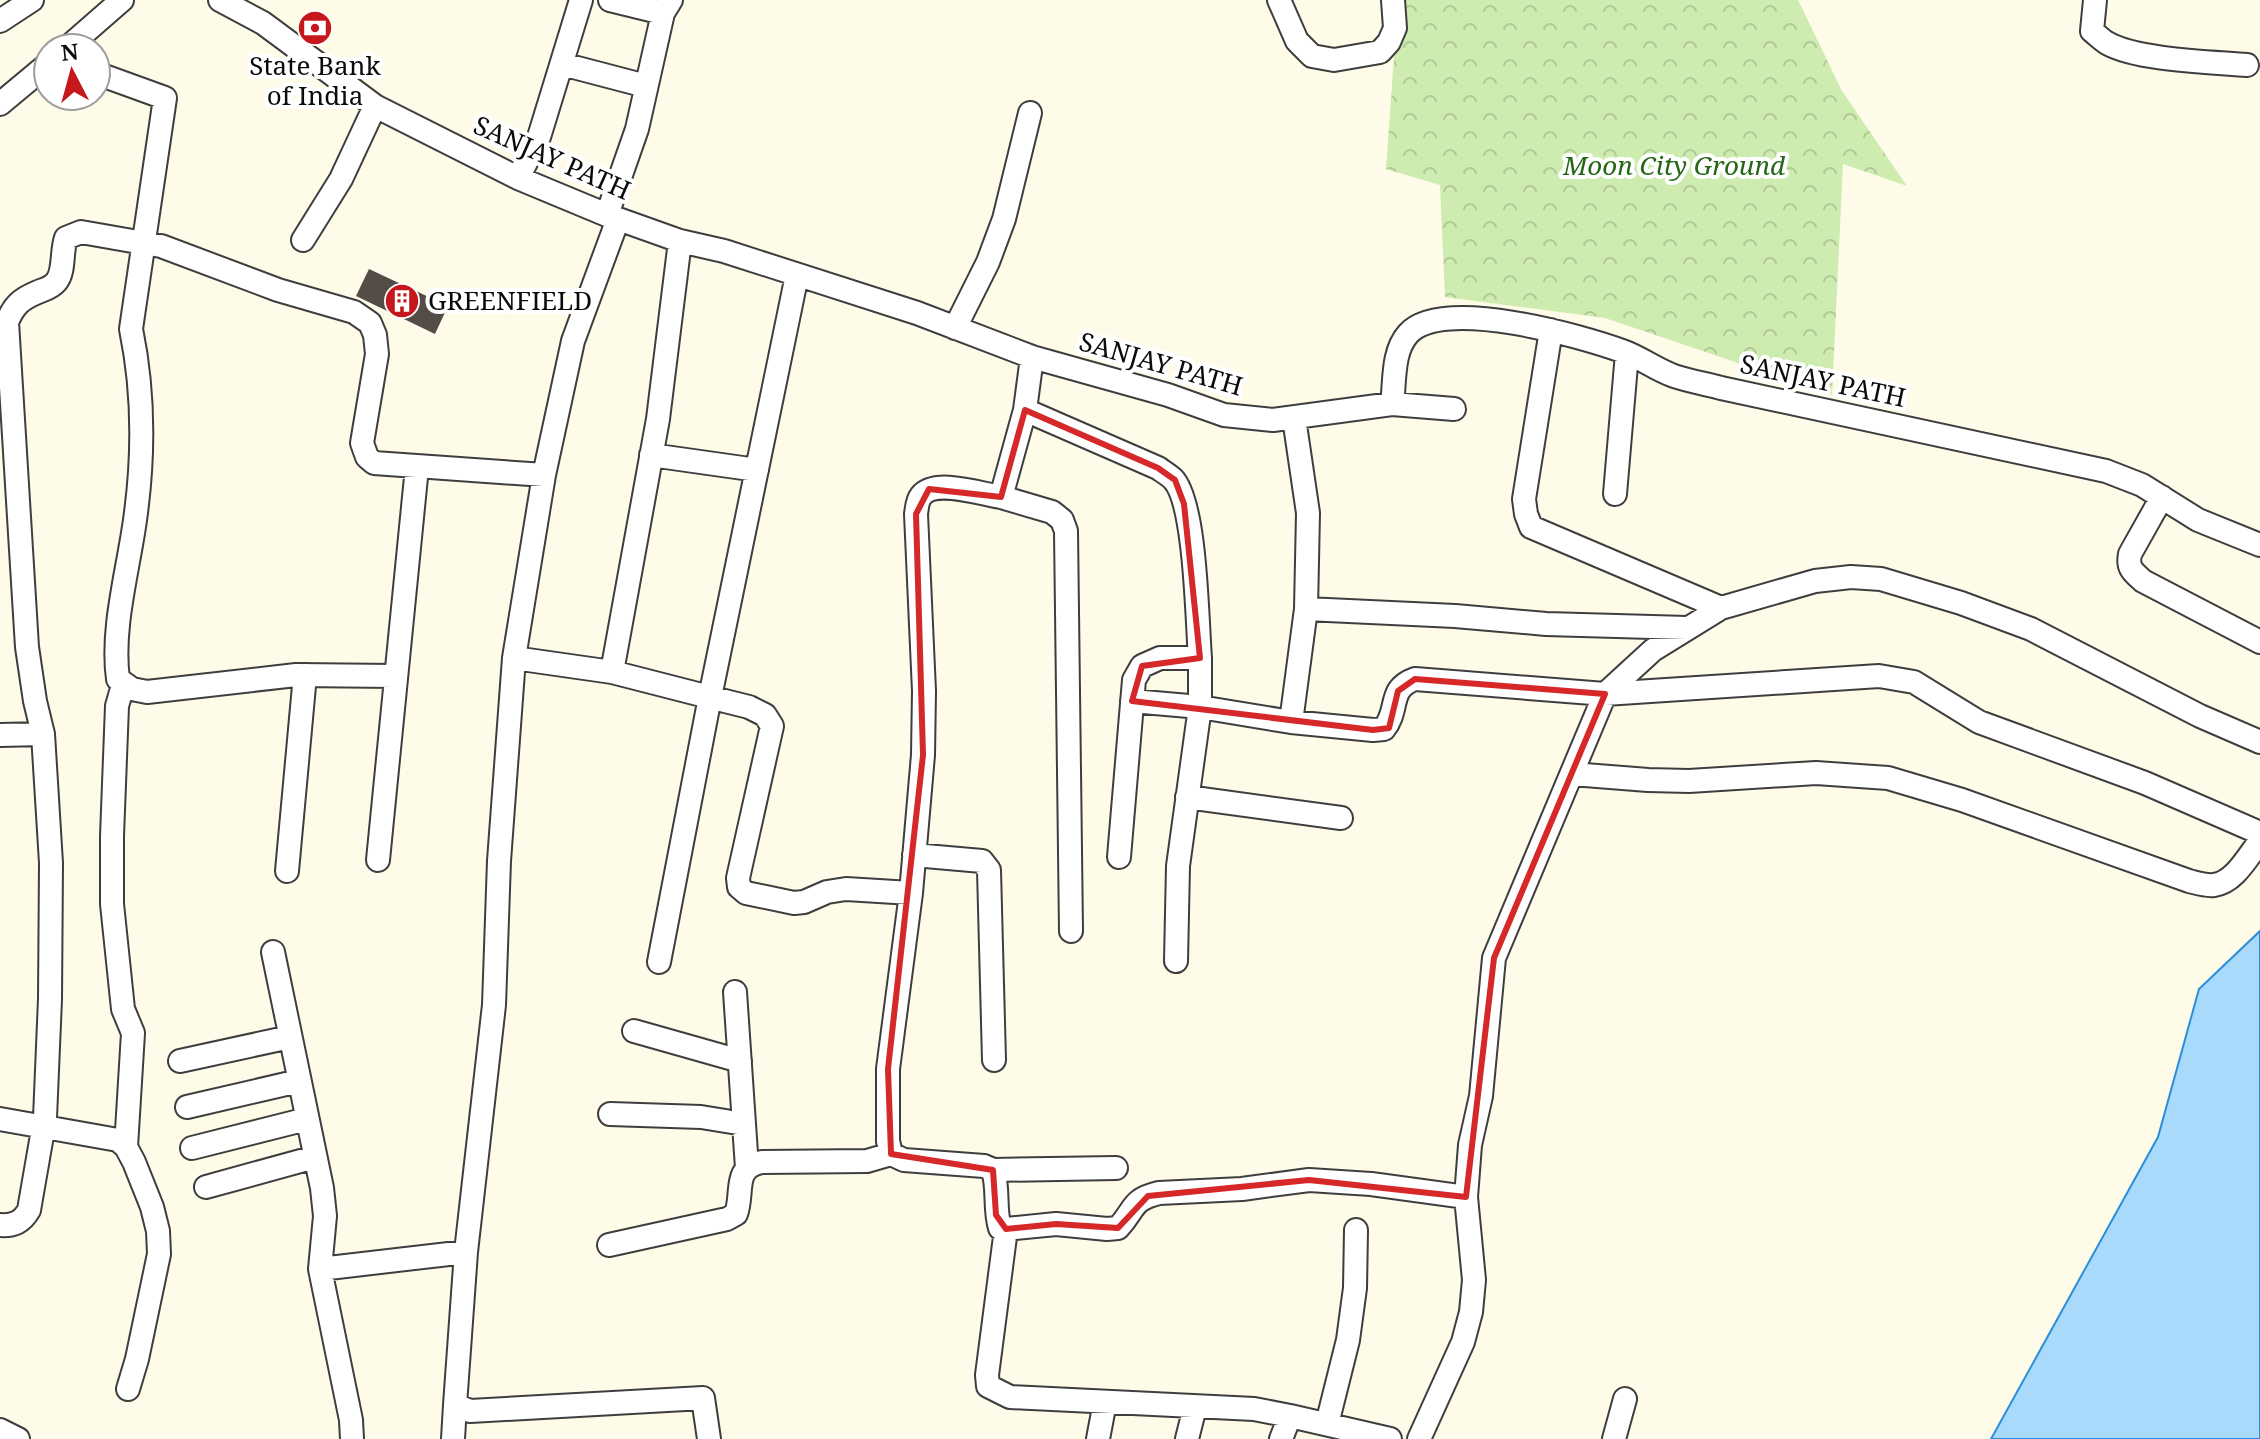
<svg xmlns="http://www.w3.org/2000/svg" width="2260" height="1439" font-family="'Noto Serif',serif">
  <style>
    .park { fill: url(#park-crowns) }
    .water { fill: #a9dafb; stroke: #2a8ed8; stroke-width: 2 }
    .building { fill: #544c47 }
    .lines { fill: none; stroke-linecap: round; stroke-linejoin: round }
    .minor-casing { stroke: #3e3e3e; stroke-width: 26 }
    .minor { stroke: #fff; stroke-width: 22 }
    .marked { fill: none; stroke: #d62828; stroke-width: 6; stroke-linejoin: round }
    .labels { text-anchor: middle; stroke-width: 8; stroke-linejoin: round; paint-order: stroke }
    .poi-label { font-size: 26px; fill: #0b0b0b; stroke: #fff }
    .street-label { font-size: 26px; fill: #0b0b0b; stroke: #fff }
    .park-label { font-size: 26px; font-style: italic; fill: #266717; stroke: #fff }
  </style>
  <defs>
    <pattern id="park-crowns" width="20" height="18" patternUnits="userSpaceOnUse" patternTransform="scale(2)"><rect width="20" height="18" fill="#ceecb0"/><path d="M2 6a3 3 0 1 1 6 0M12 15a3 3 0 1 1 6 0" fill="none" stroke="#b0c996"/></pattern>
  </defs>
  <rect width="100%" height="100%" fill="#fffbe9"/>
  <path class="park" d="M1398,0H1798L1842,91L1907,186L1843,164L1832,395L1605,318L1445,297L1440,185L1386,169Z"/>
  <path class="water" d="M2260,931V1439H1991L2158,1137L2199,989Z"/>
  <path class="building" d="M369,269L448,306L435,334L356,296Z"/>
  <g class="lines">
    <g class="minor-casing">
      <path id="minor" d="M220,0L263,23L375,106L518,178L607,215L680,241L724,251L917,313L1032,357L1168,395L1224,415L1273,420L1392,404C1395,382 1392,352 1408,334C1441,296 1582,336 1625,352C1641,358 1657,370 1674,376C1689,381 1706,384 1721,388L2106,471L2142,485L2198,520L2260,545
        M610,0L663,13
        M1279,0L1297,41L1312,56L1334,60L1380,52L1389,42L1395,28L1393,0
        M2095,0L2092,31C2097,35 2102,40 2107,43C2136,60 2212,62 2247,65
        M0,21L32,0
        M67,48L122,0
        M562,64L646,86
        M96,73L165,98L131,329C144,392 144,456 135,520C128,571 111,629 118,679L132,689L147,692L296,675L396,676
        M0,104L48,64
        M518,178L539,137L581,0
        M607,215L637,129L663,13L671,0
        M618,219L573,341L544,475L514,658L612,672L725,701L749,707L765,715L772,726L738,878L739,887L746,893L794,903L804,902L827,892L846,889L911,893
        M303,240L341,179L375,106
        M955,328L988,262L1004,219L1030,113
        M1032,357L1025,410L1001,497C981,494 935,478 921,496C917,501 917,508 916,514L924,691L923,755L911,893L888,1069V1141L891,1154L904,1160L984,1166L993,1170C999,1189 994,1209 1000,1228L1006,1229L1056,1224L1107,1229L1118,1228C1136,1209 1130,1200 1159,1193L1242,1189L1309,1180L1371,1184L1466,1197
        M1392,404L1454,409
        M1025,410L1158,468C1162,471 1169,475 1173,479C1196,503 1197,621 1200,658H1160L1142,666L1134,680L1119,857
        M651,455L757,470
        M1615,494L1627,353
        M1001,497L1052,512L1062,520L1066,531L1071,931
        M2162,497L2130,554C2127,568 2133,572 2143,581L2260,642
        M1721,608L1815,581L1851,577L1881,579L1961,603L2031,629L2200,716L2260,742
        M1306,609L1455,616L1546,624L1687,628
        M514,658L499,861L494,1005L466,1252L455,1405L470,1411L703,1398L709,1439
        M612,672L658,419L680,241
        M123,685L117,706L112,836V904L123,1009L133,1033L126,1147
        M1132,701L1200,707V658
        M1291,722L1373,730L1384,729C1400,709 1387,689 1415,679L1605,694L1653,650L1721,608L1531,527L1526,514L1524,499L1551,330
        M0,735L43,734
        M1572,774L1648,780L1689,781L1816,773L1888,778L1962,800L2189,881C2197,883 2206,886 2214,885C2235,882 2248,856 2260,841
        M1187,797L1341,818
        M914,855L982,861L989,870L994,1060
        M378,860L417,467
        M287,871L305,675
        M273,952L322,1188L325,1216L320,1269L351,1420L352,1439
        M1176,961L1178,866L1200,707L1291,722L1306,609L1308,513L1294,418
        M659,962L710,697L797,275
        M735,992L747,1168
        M634,1031L740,1061
        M180,1061L290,1037
        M187,1107L299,1081
        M610,1114L701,1117L744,1124
        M0,1119L118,1140L126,1147L134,1162L152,1207L158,1231L159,1254L137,1359L128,1389
        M192,1148L307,1119
        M993,1170L1116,1168
        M206,1187L315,1157
        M0,1225C14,1226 22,1222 29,1210L45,1118L50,999L51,863L43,734L35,701L27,647L7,322C14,305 21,299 38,292C45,289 51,288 56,282C65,272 61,251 66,238L81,232L161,246L278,290L354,312L370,323L375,335L377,354L362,443L367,457L374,463L544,475
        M1006,1229L987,1375L988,1386L1010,1397L1254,1409L1290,1416L1390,1439
        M609,1245L727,1219L736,1214C744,1192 732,1168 762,1162L867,1161L891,1154
        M320,1269L466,1252
        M1327,1424L1348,1340L1355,1288L1356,1230
        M0,1430L18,1439
        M453,1439L455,1405
        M1098,1439L1105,1402
        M1187,1439L1195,1407
        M1281,1439L1290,1416
        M1419,1439L1463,1342L1471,1312L1474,1280L1466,1197L1470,1145L1481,1096L1494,958L1605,694L1879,676L1914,682L1979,722L2145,783L2260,833
        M1614,1439L1625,1399"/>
    </g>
    <use href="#minor" class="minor"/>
  </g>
  <path class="marked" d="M1025,410L1158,468L1175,480L1184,504L1200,658L1142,666L1132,701L1373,730L1389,728L1398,691L1415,679L1605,694L1494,958L1466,1197L1309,1180L1148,1196L1118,1228L1056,1224L1006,1229L996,1215L993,1170L891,1154L888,1069L923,755L916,514L929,489L1001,497Z"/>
  <defs>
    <g id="bank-disc" transform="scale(1.8)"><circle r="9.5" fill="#c6181c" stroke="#fff"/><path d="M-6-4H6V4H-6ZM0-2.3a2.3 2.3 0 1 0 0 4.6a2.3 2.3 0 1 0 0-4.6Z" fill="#fff"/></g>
    <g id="building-disc" transform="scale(1.8)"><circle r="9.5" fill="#c6181c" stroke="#fff"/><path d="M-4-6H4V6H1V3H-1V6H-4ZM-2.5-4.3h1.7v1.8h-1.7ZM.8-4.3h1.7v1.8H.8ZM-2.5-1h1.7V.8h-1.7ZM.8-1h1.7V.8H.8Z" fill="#fff"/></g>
  </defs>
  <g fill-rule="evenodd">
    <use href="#bank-disc" x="315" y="28"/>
    <use href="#building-disc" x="402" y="301"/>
  </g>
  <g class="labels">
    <g class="poi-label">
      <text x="315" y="75">State Bank<tspan x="315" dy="30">of India</tspan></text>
      <text x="428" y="310" text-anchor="start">GREENFIELD</text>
    </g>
    <g class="street-label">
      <text transform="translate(552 158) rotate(24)" y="9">SANJAY PATH</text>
      <text transform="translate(1161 364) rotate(16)" y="9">SANJAY PATH</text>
      <text transform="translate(1823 381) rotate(12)" y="9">SANJAY PATH</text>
    </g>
    <g class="park-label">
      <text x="1674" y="175">Moon City Ground</text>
    </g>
  </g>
  <g transform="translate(72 72) rotate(354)"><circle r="38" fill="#ffffff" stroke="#9d9d9d" stroke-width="2"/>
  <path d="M0-6L14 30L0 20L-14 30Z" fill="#c6181c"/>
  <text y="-12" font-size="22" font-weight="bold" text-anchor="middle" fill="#0b0b0b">N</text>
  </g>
</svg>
